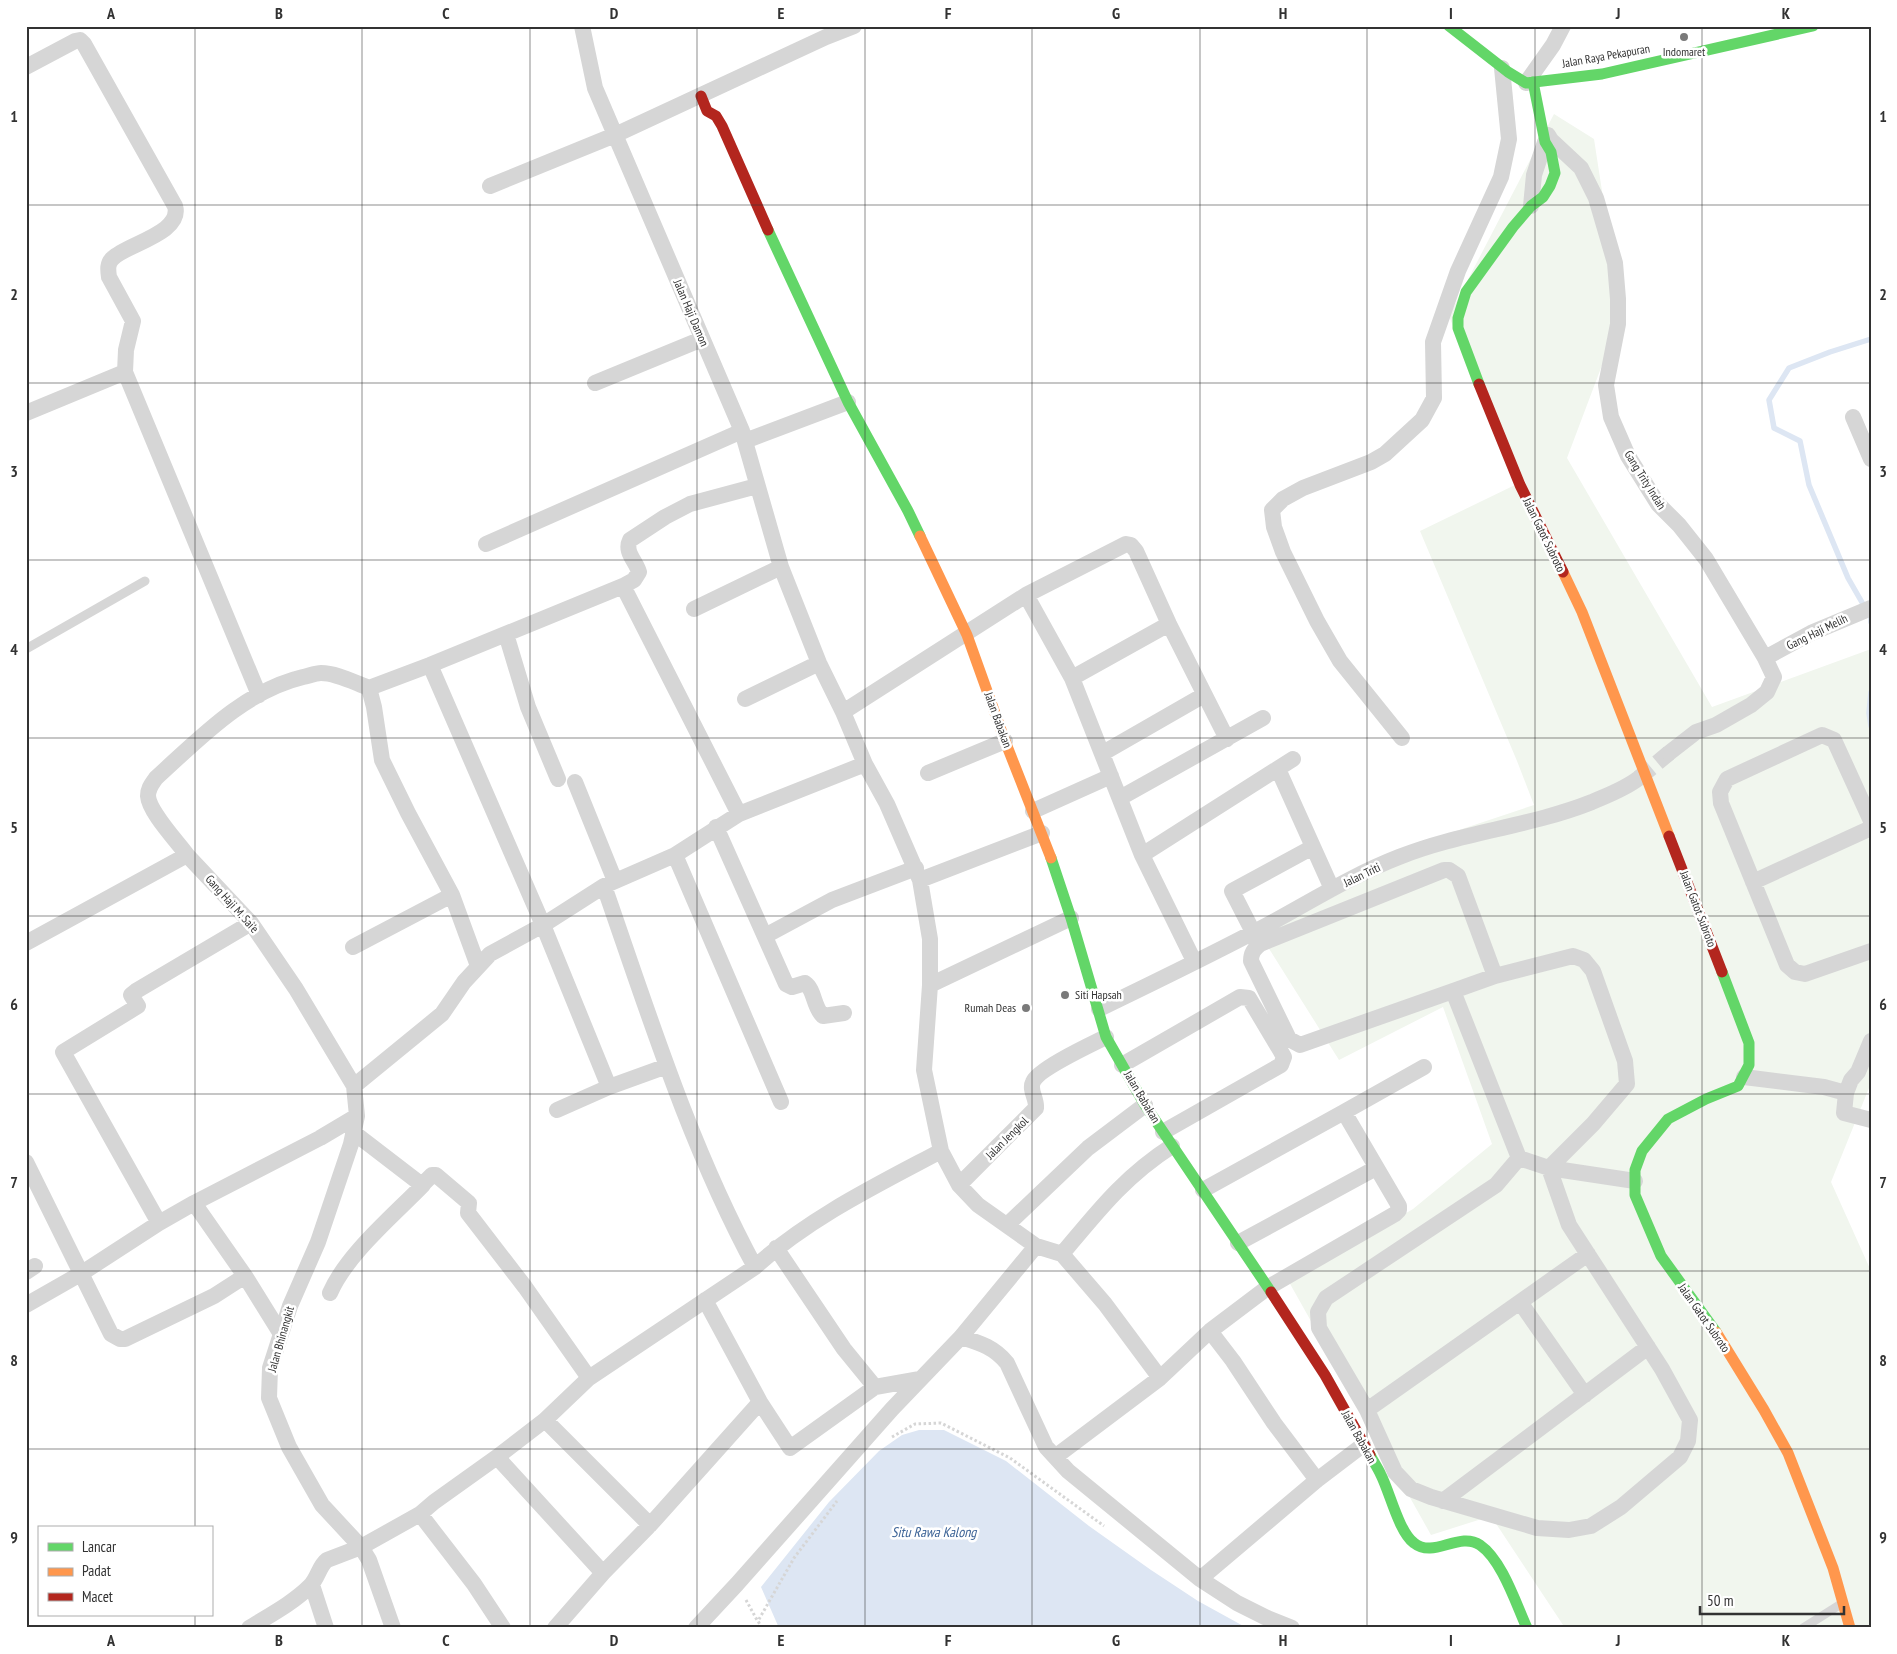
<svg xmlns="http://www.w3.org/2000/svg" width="1897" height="1654" font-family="'PT Sans Narrow',sans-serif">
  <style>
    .green { fill: #f1f6ee }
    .water { fill: #dde6f3 }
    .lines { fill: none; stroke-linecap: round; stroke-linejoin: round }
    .stream { stroke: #dde6f3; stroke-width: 5.5 }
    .street-tunnel { stroke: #d6d6d6; stroke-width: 16; stroke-dasharray: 16 8; stroke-linecap: butt }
    .path { stroke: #d6d6d6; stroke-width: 3; stroke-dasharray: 2.5 2.5; stroke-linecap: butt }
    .lane { stroke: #d6d6d6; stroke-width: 9 }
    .street { stroke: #d6d6d6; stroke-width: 16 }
    .fast { stroke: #63d668; stroke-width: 11 }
    .slow { stroke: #ff974d; stroke-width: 11 }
    .jam { stroke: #b3261e; stroke-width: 11 }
    .grid { fill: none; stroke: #323232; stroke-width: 1; stroke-opacity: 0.55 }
    .poi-dot { fill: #7a7a7a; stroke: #fff; stroke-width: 2 }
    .labels { text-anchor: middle; stroke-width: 5; stroke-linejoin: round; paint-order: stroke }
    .poi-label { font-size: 12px; fill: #323232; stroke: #fff }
    .street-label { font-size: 12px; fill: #323232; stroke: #fff }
    .water-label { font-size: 14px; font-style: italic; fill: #3d6497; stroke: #fff }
    .neatline { fill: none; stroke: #323232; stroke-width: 2 }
    .grid-label { font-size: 16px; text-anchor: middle; font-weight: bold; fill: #323232 }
  </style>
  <rect width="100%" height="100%" fill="#fff"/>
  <path class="green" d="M1554,114L1594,139L1614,269L1613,336L1567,458L1712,707L1871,649V1083L1831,1182L1871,1271V1628H1565L1491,1516L1431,1535L1289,1282L1413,1209L1492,1144L1443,1007L1339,1060L1256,928L1387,854L1534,805L1517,761L1420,531L1515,485L1449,316Z"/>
  <path class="water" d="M919,1430H944L1006,1461L1089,1526L1151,1570L1198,1601L1247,1628H779L761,1587L829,1502L879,1451L902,1435Z"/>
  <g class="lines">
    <path class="stream" d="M1871,339L1830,352L1789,368L1769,400L1774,428L1800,441L1809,485L1848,578L1871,618V622
      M1871,692L1869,713L1871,726"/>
    <path class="street-tunnel" d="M1639,778L1669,753"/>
    <path class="path" d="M892,1437L915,1424L941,1423L1010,1458L1104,1526
      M746,1600L757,1620
      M762,1628L758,1621L794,1558L837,1501"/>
    <path class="lane" d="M26,649L145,581
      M1803,1628L1841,1604"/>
    <path class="street" d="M582,26L595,88L742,431L781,567L819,663L843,712L865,764L887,804L920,880L930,939V985L924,1070L941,1151L959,1185L978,1205L1036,1246L1062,1254C1098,1211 1124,1177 1172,1146
      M26,67L75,41L80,40L84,44L175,206C183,233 127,244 113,258C107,263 108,270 109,277L133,321L126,350L125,372L259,695
      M1526,83L1553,45L1563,26
      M1548,135L1551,140L1581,168L1596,198L1615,263L1618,299V324L1606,385L1611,417L1628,456L1658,504L1679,525L1706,559L1765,658L1774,677L1767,692L1751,705L1716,725L1696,732L1669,753
      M490,186L615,135L826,37L854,26
      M1531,206L1534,175L1545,142
      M595,383L702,339
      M26,413L125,372
      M1853,417L1871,459
      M745,441L848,402
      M486,544L742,431
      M623,586L739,814
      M1026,595L1072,678L1142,855L1194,961
      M694,609L781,567
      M506,634L528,707L558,779
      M1765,658L1811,633L1871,608
      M430,665L543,925L609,1087L667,1066
      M1072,678L1169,624
      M369,688L374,707L382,760L408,813L452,895L478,966
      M745,699L819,663
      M843,712L1026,595L1126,544L1131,545L1136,551L1169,624L1227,739
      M1402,738L1340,661L1317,621L1283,552L1274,527L1272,510L1283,499L1303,488L1371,462L1385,454L1422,420L1434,398L1433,342L1458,271L1501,177L1509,139L1502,68
      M1103,753L1204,695
      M1278,769L1332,889
      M928,773L1005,741
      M575,782L615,881
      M1120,798L1263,718
      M1033,811L1111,776
      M1871,821L1834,740L1822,735L1727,779L1720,792L1721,803L1787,965L1795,972L1805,974L1871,951
      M716,827L786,984L792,987L805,983C815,990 813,1007 823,1016L844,1013
      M187,855C177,841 149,812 148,796C148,788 152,784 156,778C199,739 244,691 303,677C308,676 316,673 321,673C337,673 355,683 369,688L430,665L623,586L634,580L639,572C636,561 624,552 630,540L665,517L690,504L757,486
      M675,855L781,1102
      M1142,855L1293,759
      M920,880L1042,833
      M1753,882L1871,828
      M604,886C649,1015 690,1147 755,1267
      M1253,932L1232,891L1313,847
      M765,936L832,900L916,868
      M26,943L187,855L251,923L296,989L354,1086L357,1116L351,1144L318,1242L290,1306L270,1368L269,1398L289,1447L322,1505L361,1547L369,1560L393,1628
      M353,947L452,895
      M1573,956L1584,960L1593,971L1625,1061L1627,1084L1593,1124L1549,1168L1569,1225L1662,1369L1690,1420L1688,1441L1680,1457L1621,1507L1591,1526L1569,1530L1537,1528L1431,1497L1411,1489L1395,1472L1367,1410L1319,1328L1318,1312L1326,1298L1496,1185L1519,1158L1453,991L1495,976Z
      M930,985L1071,918
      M1453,991L1300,1045L1289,1039L1251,961C1251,953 1254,949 1260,944L1444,870H1449L1458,876L1495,976
      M1099,1009C1157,981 1215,953 1271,923C1313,900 1355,874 1399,857C1462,832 1529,827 1592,802C1608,795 1625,789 1639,778
      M1871,1041L1858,1072L1851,1080L1846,1093L1844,1113L1871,1120
      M1122,1065L1240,997L1249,998L1280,1050L1284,1057L1281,1065L1163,1132
      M1744,1077L1824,1087L1846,1093
      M354,1086L442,1014L464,982L490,954L543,925L604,886L675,855L739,814L865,764
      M557,1110L609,1087
      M1344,1112L1424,1067
      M353,1132L422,1185L432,1175H436L469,1203L468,1213L525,1287L589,1378
      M1519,1158L1549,1168L1635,1181
      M26,1162L111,1334L120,1339H125L214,1296L245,1276
      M959,1185L1036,1108C1037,1099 1029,1090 1033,1082C1038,1069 1092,1044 1106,1037
      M194,1203L245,1276L281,1334
      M159,1223L63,1052L138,1006L131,995L136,991L251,923
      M1007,1225L1088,1148L1145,1105
      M1238,1243L1376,1168
      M776,1248L844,1349L875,1387
      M1062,1254L1105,1304L1160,1378
      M26,1272L35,1266
      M330,1293C347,1254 393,1216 423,1185
      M705,1300L760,1402L790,1448L875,1387L920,1379
      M1520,1302L1585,1395
      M26,1305L82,1273L159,1223L194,1203L320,1138L357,1116
      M1210,1331L1233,1361L1274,1423L1317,1480
      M961,1337C980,1343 994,1347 1007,1363L1046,1447L1068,1471L1200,1579L1237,1603L1265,1617L1292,1628
      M1367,1410L1588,1254
      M545,1420L650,1525
      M497,1457L603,1573
      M1055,1457L1160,1378L1210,1331L1267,1288L1395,1214L1399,1210V1206L1344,1112L1203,1190
      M1443,1501L1648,1347
      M420,1514L474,1584L503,1628
      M1200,1579L1317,1480L1363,1445
      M312,1585L326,1628
      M249,1628C270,1615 293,1603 310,1586C318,1578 319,1566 327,1560L361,1547L420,1514L434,1502L497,1457L545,1420L589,1378L755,1267C809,1218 877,1185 941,1151
      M555,1628L603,1573L650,1525L760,1402
      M696,1628L737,1584L892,1409L961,1337L1036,1246"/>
    <path class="fast" d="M1449,26L1508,72L1526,83L1602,74L1813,26
      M768,230L848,402L908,511L920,536
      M1479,384L1458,328V318L1466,292L1513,227L1531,206L1543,197L1550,186L1555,173L1551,152L1545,142L1533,82
      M1051,858L1071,918L1106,1037L1145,1105L1271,1292
      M1716,1332L1661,1256L1635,1195V1170L1642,1151L1668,1119L1706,1099L1738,1086L1749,1065V1043L1722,972
      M1370,1455C1373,1461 1378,1468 1381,1475C1390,1493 1399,1532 1414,1543C1434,1559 1459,1531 1480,1545C1502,1560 1516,1604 1527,1628"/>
    <path class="slow" d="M920,536L967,635L1005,741L1051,858
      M1563,572L1582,612L1669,836
      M1716,1332L1764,1410L1788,1453L1833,1568L1850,1628"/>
    <path class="jam" d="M701,96L707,111L716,116L722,126L768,230
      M1479,384L1520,485L1563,572
      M1669,836L1722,972
      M1271,1292L1325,1375L1370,1455"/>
  </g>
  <path class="grid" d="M195,26V1528M362,26V1628M530,26V1628M697,26V1628M865,26V1628M1032,26V1628M1200,26V1628M1367,26V1628M1535,26V1628M1702,26V1628M26,205H1871M26,383H1871M26,560H1871M26,738H1871M26,916H1871M26,1094H1871M26,1271H1871M26,1449H1871M195,1615V1628"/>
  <g class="poi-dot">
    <circle cx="1684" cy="37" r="5"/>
    <circle cx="1065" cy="995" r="5"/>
    <circle cx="1026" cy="1008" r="5"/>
  </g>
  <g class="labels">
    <g class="poi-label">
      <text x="1684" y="56">Indomaret</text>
      <text x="1075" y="999" text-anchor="start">Siti Hapsah</text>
      <text x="1016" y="1012" text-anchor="end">Rumah Deas</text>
    </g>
    <g class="street-label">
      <text transform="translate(1606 56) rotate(-10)" y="4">Jalan Raya Pekapuran</text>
      <text transform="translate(691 313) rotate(67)" y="4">Jalan Haji Damon</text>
      <text transform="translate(1645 480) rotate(58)" y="4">Gang Trity Indah</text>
      <text transform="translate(1544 535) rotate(64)" y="4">Jalan Gatot Subroto</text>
      <text transform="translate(1817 632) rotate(-26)" y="4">Gang Haji Melih</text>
      <text transform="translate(998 720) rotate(70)" y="4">Jalan Babakan</text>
      <text transform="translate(1362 875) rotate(-26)" y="4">Jalan Triti</text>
      <text transform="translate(232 904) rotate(48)" y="4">Gang Haji M. Sai'e</text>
      <text transform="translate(1698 909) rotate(69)" y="4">Jalan Gatot Subroto</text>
      <text transform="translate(1142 1097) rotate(59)" y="4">Jalan Babakan</text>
      <text transform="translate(1007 1138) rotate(-45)" y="4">Jalan Jengkol</text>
      <text transform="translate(1704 1318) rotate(55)" y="4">Jalan Gatot Subroto</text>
      <text transform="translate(281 1339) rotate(-74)" y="4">Jalan Bhinangkit</text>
      <text transform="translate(1359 1437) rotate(61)" y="4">Jalan Babakan</text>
    </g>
    <g class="water-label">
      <text x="934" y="1537">Situ Rawa Kalong</text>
    </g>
  </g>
  <rect width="1897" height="1654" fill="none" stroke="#ffffff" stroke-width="55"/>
  <rect x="38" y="1526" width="175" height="90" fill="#ffffff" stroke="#adadad"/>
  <rect x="48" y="1543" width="25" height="8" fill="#63d668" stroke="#adadad"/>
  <text x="82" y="1552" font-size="15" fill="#323232">Lancar</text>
  <rect x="48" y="1568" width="25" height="8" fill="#ff974d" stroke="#adadad"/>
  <text x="82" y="1576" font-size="15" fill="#323232">Padat</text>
  <rect x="48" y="1593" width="25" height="8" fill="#b3261e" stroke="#adadad"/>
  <text x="82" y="1602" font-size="15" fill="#323232">Macet</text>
  <path d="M1700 1606v8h144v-8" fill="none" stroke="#323232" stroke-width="2.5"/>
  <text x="1707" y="1606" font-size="15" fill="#323232" stroke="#ffffff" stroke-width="4" paint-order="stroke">50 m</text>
  <rect x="28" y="28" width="1842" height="1598" class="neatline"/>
  <g class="grid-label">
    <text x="111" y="19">A</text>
    <text x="279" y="19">B</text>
    <text x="446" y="19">C</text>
    <text x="614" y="19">D</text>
    <text x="781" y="19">E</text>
    <text x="948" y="19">F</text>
    <text x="1116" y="19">G</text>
    <text x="1283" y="19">H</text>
    <text x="1451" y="19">I</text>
    <text x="1618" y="19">J</text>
    <text x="1786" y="19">K</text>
    <text x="14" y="122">1</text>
    <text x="1883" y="122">1</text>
    <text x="14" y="300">2</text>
    <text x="1883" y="300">2</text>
    <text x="14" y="477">3</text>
    <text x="1883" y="477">3</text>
    <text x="14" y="655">4</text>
    <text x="1883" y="655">4</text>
    <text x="14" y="833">5</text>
    <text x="1883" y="833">5</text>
    <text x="14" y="1010">6</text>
    <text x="1883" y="1010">6</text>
    <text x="14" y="1188">7</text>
    <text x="1883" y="1188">7</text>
    <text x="14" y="1366">8</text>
    <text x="1883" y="1366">8</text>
    <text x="14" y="1543">9</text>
    <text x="1883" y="1543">9</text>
    <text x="111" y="1646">A</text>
    <text x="279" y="1646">B</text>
    <text x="446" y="1646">C</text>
    <text x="614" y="1646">D</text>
    <text x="781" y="1646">E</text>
    <text x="948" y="1646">F</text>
    <text x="1116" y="1646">G</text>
    <text x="1283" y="1646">H</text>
    <text x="1451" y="1646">I</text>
    <text x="1618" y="1646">J</text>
    <text x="1786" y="1646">K</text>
  </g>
</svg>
